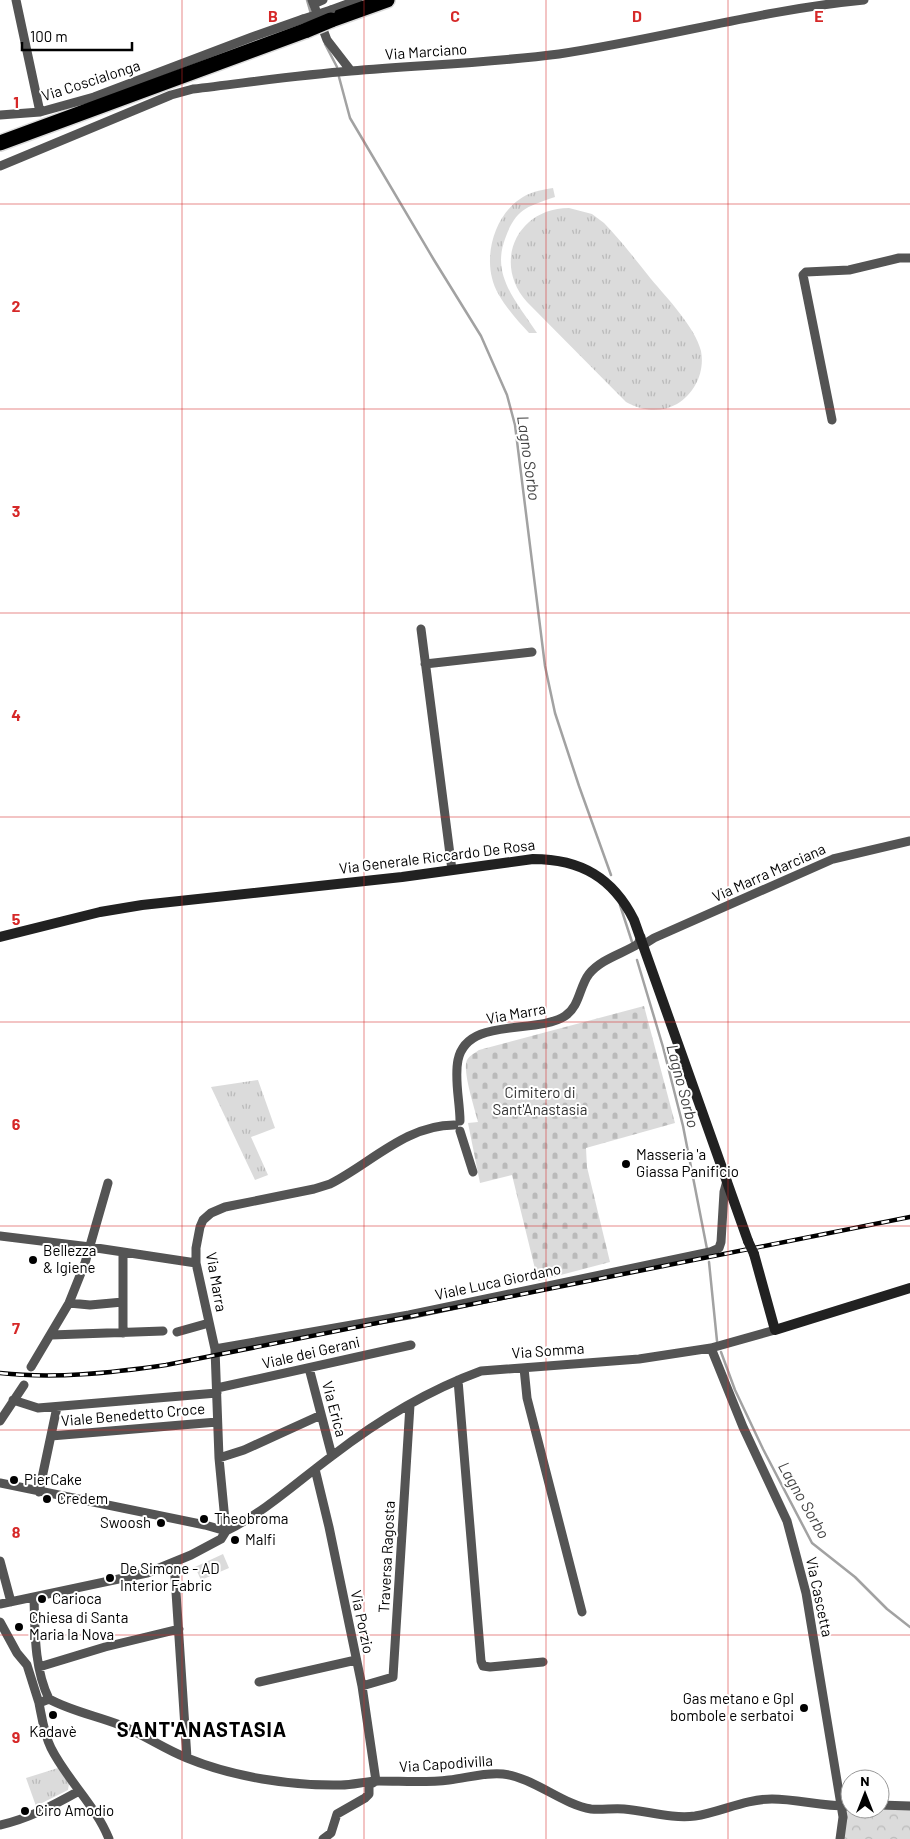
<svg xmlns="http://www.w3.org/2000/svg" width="910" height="1839" font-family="Barlow,sans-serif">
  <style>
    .grass { fill: url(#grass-tufts) }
    .forest { fill: url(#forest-crowns) }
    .cemetery { fill: url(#cemetery-stones) }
    .pitch { fill: #dbdbdb }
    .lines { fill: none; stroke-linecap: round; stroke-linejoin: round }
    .stream { stroke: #a2a2a2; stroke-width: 2.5 }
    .highway-casing { stroke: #dbdbdb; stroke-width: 18 }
    .street { stroke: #545454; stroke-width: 9 }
    .secondary { stroke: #212121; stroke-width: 10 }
    .highway { stroke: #000; stroke-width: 15 }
    .rail-casing { stroke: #000; stroke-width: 4.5 }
    .rail { stroke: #fff; stroke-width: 2.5; stroke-dasharray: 8; stroke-linecap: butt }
    .highway-bridge-casing { stroke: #dbdbdb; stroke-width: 18; stroke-linecap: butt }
    .street-bridge { stroke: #545454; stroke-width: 9 }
    .secondary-bridge { stroke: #212121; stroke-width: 10 }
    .highway-bridge { stroke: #000; stroke-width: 15 }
    .grid { fill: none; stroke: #d62828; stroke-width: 1; stroke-opacity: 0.55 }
    .poi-dot { fill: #000; stroke: #fff; stroke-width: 2 }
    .labels { text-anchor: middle; stroke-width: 4; stroke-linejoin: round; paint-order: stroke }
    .street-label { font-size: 15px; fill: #000; stroke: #fff }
    .park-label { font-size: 15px; fill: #323232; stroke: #fff }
    .poi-label { font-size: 15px; fill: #000; stroke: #fff; text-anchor: start }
    .water-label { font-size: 16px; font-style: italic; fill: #434343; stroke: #fff }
    .district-label { font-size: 20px; font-weight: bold; letter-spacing: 1px; fill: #000; stroke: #fff }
    .grid-label { font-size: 16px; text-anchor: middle; font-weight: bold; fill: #d62828; stroke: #fff; stroke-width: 4; stroke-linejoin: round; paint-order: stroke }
  </style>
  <defs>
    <pattern id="grass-tufts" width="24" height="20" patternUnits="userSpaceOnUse" patternTransform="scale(1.25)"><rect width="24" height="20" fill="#dbdbdb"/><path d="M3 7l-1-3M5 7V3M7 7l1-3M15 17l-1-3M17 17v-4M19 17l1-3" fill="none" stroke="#bababa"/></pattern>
    <pattern id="forest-crowns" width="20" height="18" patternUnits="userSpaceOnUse" patternTransform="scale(1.25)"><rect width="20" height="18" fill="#dbdbdb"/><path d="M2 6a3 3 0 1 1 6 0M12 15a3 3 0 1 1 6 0" fill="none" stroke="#bababa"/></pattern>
    <pattern id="cemetery-stones" width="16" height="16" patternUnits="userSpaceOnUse" patternTransform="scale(1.25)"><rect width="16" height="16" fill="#dbdbdb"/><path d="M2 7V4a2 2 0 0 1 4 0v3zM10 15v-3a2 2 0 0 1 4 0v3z" fill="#bababa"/></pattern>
  </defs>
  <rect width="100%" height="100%" fill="#fff"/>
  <path class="grass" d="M553,188L555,197C527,207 516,208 505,239C491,276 517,302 537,333H529C516,319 496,297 492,278C484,246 500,203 534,192C540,190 547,189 553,188Z
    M569,208L592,214L604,223C621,241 636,260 651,279C667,298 695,327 701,351C705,372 695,393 677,404C661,413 642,411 626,402L527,302C492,263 517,208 569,208Z
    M258,1080L275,1128L251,1137L268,1175L255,1180L211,1087Z
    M58,1768L69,1784L68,1790L36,1806L26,1778Z"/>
  <path class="forest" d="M845,1803L850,1809H880L910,1804V1839H836Z"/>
  <path class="cemetery" d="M644,1006L675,1123L586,1148L587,1167L610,1262L538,1281L512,1175L480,1183L468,1123L478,1122C475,1109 462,1071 467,1060C470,1055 475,1053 479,1050Z"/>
  <path class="pitch" d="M223,1554L229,1568L201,1580L195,1567Z"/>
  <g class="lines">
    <path class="stream" d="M307,0L311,14
      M325,44L337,67
      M339,77L350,118L434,260L481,336L507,395L515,425L545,666L555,713L579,786L611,875
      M620,905L632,942
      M637,960L663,1047L683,1126L707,1249
      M709,1262L717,1341
      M721,1352L735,1390L763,1449L812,1543L855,1577L887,1609L910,1627"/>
    <g class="highway-casing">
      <path id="highway" d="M331,20L387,0
        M0,143L307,30"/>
    </g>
    <path class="street" d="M16,0L40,112
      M312,0L327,40L351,71
      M314,4L323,0
      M331,10L358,0
      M0,115L40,112L94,97L252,37L303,19
      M0,166L171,95L193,89C245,83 298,75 351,71C420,65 490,63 559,54C661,39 761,10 864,0
      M832,420L803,275L806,272L849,270L899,258H910
      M421,629L452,870
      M425,664L532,652
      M643,945L654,938L833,859L910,841
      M460,1121C460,1102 454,1079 458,1060C467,1016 536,1035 565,1016C580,1006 579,987 589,974C601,959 622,954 638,944L641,937
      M460,1131L473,1172
      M0,1236L90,1247L196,1263
      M69,1303L90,1305L123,1302
      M177,1332L209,1323
      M123,1333V1252
      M51,1335L163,1331
      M711,1348L743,1427L787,1521L806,1593L843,1817L840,1839
      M215,1349L409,1315L710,1252L719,1248L721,1242L724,1192L727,1181
      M31,1367L69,1303L85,1263L108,1183
      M309,1368L332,1456
      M524,1368L527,1398L582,1612
      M458,1380L481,1661L483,1666L490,1667L543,1662
      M217,1388L411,1345
      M13,1400L38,1408L217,1393
      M0,1421L24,1385
      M51,1436L217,1422
      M219,1458L244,1450L321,1415
      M315,1469L329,1527L362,1686L376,1781L369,1785V1794L365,1798L337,1814L331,1833L323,1839
      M0,1483L205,1525L226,1531
      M39,1492L57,1407
      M226,1531C265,1512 297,1482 332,1456C376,1422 429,1390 481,1371L639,1359L711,1348L775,1330
      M226,1531L219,1458L215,1349L196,1263V1248L200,1227L203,1220L211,1213L225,1207L314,1189L330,1184C370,1164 406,1125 454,1125
      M0,1561L11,1602
      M174,1562L187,1758
      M0,1604L147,1573L191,1555L221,1539L226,1531
      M0,1622L17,1653L27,1665L39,1703L49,1699C34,1668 35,1631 34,1597
      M39,1667L105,1647L179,1629
      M259,1682L356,1660
      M362,1686L393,1677L410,1405
      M49,1699C71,1711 97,1716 120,1725C143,1734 164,1749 187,1758C233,1777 291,1786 341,1785C354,1785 366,1781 379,1781C402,1781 426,1783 449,1780C467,1778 485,1772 503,1774C533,1777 563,1805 591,1809C602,1810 614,1808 624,1809C647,1811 672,1819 695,1816C721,1812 745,1799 772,1799C798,1799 824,1807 850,1806
      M39,1703C42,1718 44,1734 51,1748C67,1780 96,1806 109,1839
      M880,1805L910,1806
      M0,1825C28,1819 54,1805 79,1791"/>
    <path class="secondary" d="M0,937L100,912L142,905L402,877L533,859C581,859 613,878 634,920L748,1241
      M754,1254L775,1330L910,1288"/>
    <use href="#highway" class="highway"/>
    <g class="rail-casing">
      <path id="rail" d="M0,1373C55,1379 111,1373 166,1365L910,1217"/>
    </g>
    <use href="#rail" class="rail"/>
    <g class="highway-bridge-casing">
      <path id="highway-bridge" d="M307,30L331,20"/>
    </g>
    <path class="street-bridge" d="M303,19L331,10"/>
    <path class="secondary-bridge" d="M748,1241L754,1254"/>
    <use href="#highway-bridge" class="highway-bridge"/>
  </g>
  <path class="grid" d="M182,0V1839M364,0V1839M546,0V1839M728,0V1839M0,204H910M0,409H910M0,613H910M0,817H910M0,1022H910M0,1226H910M0,1430H910M0,1635H910"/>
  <g class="poi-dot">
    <circle cx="626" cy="1164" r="5"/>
    <circle cx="33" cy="1260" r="5"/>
    <circle cx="14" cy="1480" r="5"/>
    <circle cx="47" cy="1499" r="5"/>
    <circle cx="204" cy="1519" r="5"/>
    <circle cx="161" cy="1523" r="5"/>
    <circle cx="235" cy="1540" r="5"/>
    <circle cx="110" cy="1578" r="5"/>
    <circle cx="42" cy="1599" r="5"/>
    <circle cx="19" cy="1627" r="5"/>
    <circle cx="804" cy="1708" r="5"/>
    <circle cx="53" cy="1715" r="5"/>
    <circle cx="25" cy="1811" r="5"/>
  </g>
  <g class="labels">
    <g class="street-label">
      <text transform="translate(426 52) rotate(-4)" y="5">Via Marciano</text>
      <text transform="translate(91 81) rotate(-18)" y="5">Via Coscialonga</text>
      <text transform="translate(437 857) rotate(-7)" y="5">Via Generale Riccardo De Rosa</text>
      <text transform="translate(769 873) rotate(-24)" y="5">Via Marra Marciana</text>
      <text transform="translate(516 1014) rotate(-10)" y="5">Via Marra</text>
      <text transform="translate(216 1282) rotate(80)" y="5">Via Marra</text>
      <text transform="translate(498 1282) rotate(-12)" y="5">Viale Luca Giordano</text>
      <text transform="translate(548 1351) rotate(-4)" y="5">Via Somma</text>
      <text transform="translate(311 1353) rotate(-13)" y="5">Viale dei Gerani</text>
      <text transform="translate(334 1409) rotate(75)" y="5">Via Erica</text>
      <text transform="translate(133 1415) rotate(-5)" y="5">Viale Benedetto Croce</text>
      <text transform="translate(387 1557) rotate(-87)" y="5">Traversa Ragosta</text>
      <text transform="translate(819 1597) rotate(78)" y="5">Via Cascetta</text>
      <text transform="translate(362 1622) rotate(78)" y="5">Via Porzio</text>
      <text transform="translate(446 1764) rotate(-4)" y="5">Via Capodivilla</text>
    </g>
    <g class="park-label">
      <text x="540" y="1098">Cimitero di<tspan x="540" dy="17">Sant'Anastasia</tspan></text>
    </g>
    <g class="poi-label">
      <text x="636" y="1160">Masseria 'a<tspan x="636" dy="17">Giassa Panificio</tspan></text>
      <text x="43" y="1256">Bellezza<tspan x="43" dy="17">&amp; Igiene</tspan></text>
      <text x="24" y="1485">PierCake</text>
      <text x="57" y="1504">Credem</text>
      <text x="214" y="1524">Theobroma</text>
      <text x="151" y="1528" text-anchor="end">Swoosh</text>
      <text x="245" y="1545">Malfi</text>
      <text x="120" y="1574">De Simone - AD<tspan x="120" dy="17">Interior Fabric</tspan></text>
      <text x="52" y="1604">Carioca</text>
      <text x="29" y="1623">Chiesa di Santa<tspan x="29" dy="17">Maria la Nova</tspan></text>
      <text x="794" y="1704" text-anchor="end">Gas metano e Gpl<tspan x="794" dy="17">bombole e serbatoi</tspan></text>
      <text x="53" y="1737" text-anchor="middle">Kadavè</text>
      <text x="35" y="1816">Ciro Amodio</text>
    </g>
    <g class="water-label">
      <text transform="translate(529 458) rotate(82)" y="6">Lagno Sorbo</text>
      <text transform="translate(683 1086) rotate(75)" y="6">Lagno Sorbo</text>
      <text transform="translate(804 1500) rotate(60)" y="6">Lagno Sorbo</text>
    </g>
    <g class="district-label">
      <text x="202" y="1737">SANT'ANASTASIA</text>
    </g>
  </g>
  <g class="grid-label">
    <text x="273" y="22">B</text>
    <text x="455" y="22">C</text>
    <text x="637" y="22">D</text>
    <text x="819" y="22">E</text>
    <text x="16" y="108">1</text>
    <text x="16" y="312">2</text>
    <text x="16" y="517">3</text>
    <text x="16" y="721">4</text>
    <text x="16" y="925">5</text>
    <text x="16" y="1130">6</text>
    <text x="16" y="1334">7</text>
    <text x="16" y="1538">8</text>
    <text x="16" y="1743">9</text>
  </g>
  <g transform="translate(865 1794)"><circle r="24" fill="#ffffff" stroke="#999999"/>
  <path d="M0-4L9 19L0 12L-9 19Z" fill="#000000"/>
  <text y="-8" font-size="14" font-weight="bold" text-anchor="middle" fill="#000000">N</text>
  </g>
  <path d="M22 42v8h110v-8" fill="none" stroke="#000000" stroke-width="2.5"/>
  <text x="30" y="42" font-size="15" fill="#000000" stroke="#ffffff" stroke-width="4" paint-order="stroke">100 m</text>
</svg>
